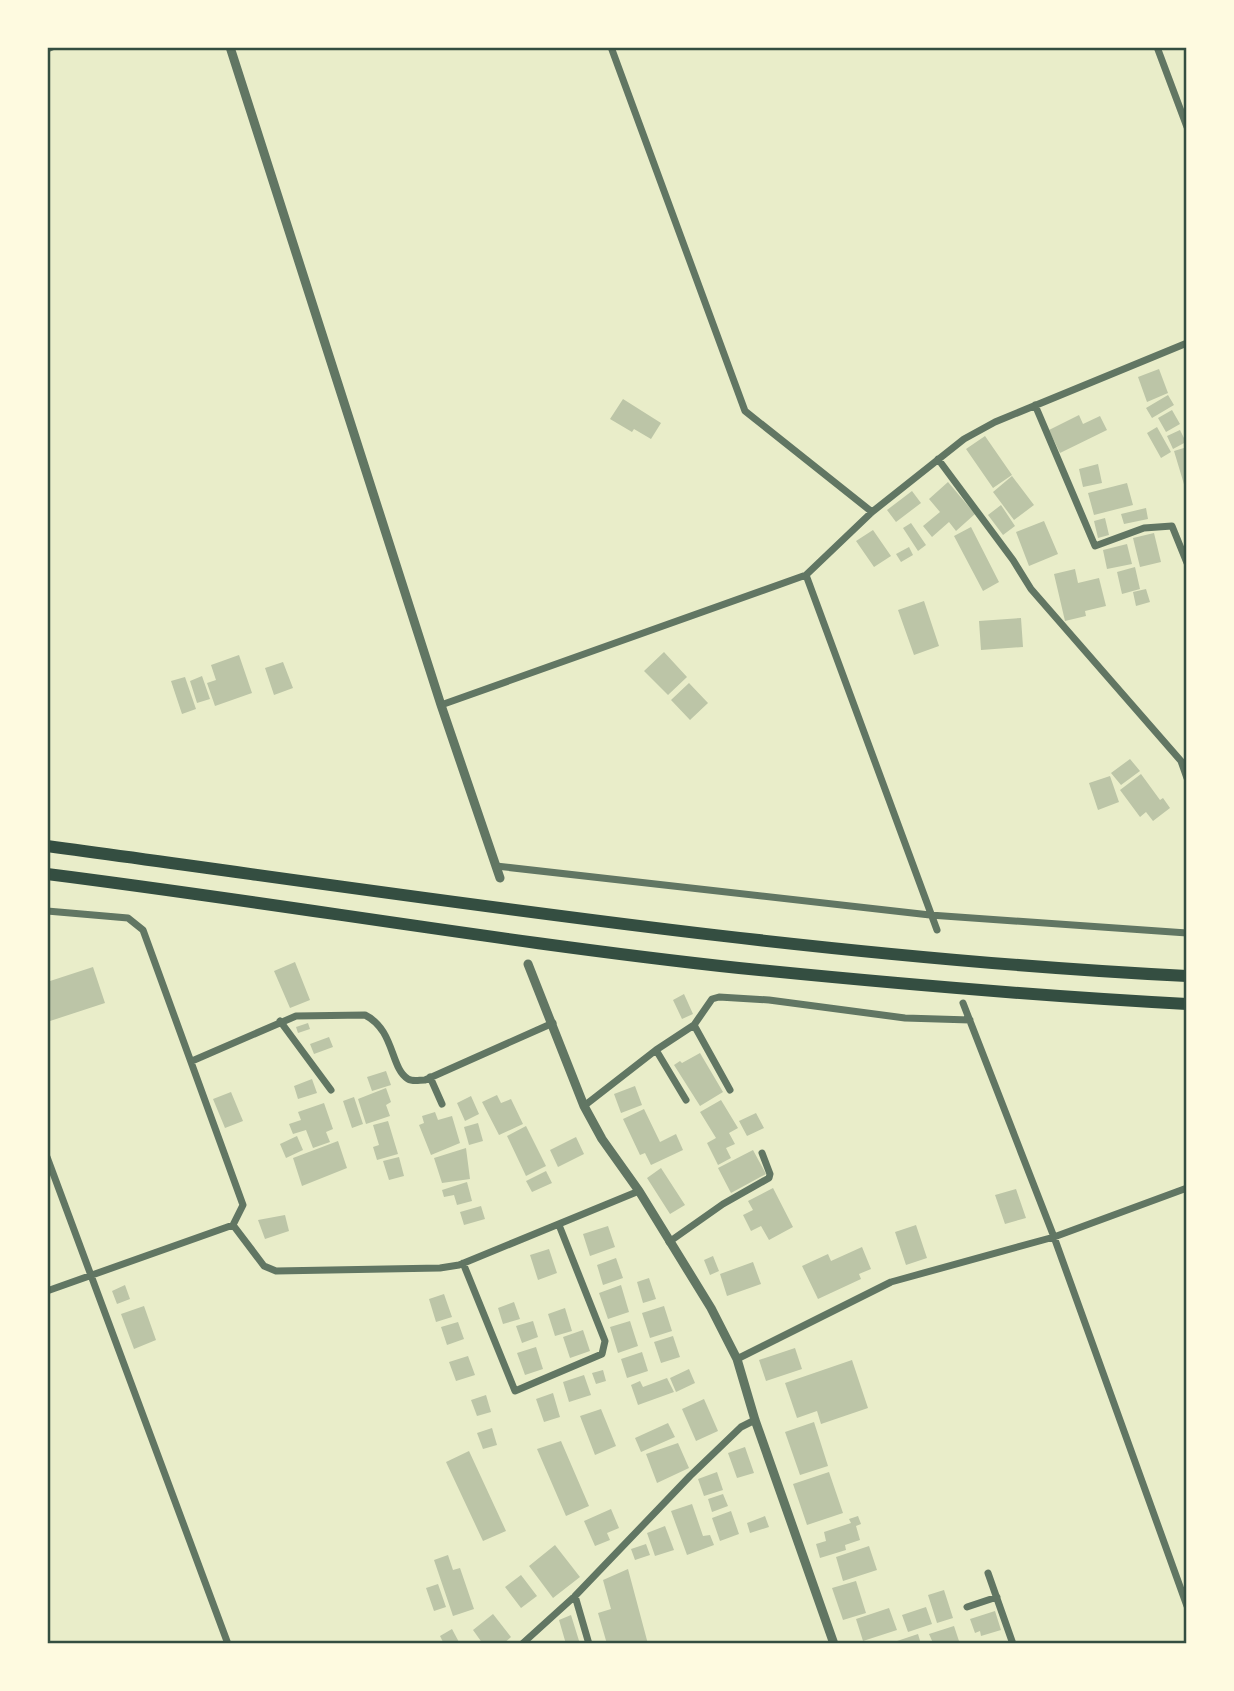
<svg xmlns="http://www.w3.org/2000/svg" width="1234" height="1691" font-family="Cabin,sans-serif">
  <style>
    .building { fill: #bcc5a7 }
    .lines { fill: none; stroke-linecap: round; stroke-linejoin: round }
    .minor { stroke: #617663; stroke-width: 7 }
    .tertiary { stroke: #617663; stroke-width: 9 }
    .motorway { stroke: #344e41; stroke-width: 12 }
    .neatline { fill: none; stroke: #344e41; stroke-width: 2.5 }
  </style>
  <rect width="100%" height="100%" fill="#e9edc9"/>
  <path class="building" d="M1159,369L1168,393L1147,402L1138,377Z
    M1168,395L1174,405L1152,418L1146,408Z
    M623,399L661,423L651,439L634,429L632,432L610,419Z
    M1172,410L1180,424L1166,432L1158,418Z
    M1079,415L1083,424L1100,416L1107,430L1060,453L1049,430Z
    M1157,427L1171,452L1161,458L1147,433Z
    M1180,430L1186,442L1173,449L1167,436Z
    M985,436L1012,475L993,488L966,449Z
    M1187,447V491H1186L1174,451Z
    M1098,464L1102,483L1083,487L1079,469Z
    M1012,476L1034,505L1014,520L993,492Z
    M948,482L975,514L956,531L949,522L932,537L923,526L940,512L929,499Z
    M1127,483L1133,505L1094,515L1088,493Z
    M912,491L921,503L896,522L887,510Z
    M1001,505L1015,526L1003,535L988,515Z
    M1146,508L1148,519L1124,524L1121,514Z
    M1105,518L1109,535L1098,538L1094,521Z
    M1044,521L1058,554L1029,566L1016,532Z
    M911,523L926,545L918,551L903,528Z
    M971,527L999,582L983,591L954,536Z
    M873,530L891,556L874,567L856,541Z
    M1154,533L1161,562L1140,567L1133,538Z
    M1127,544L1132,564L1107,569L1103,550Z
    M909,547L913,555L901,562L896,554Z
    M1135,567L1140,589L1122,594L1117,572Z
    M1075,569L1078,583L1099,578L1106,606L1085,611L1086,616L1065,621L1054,574Z
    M1146,589L1150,602L1136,606L1133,592Z
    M924,601L939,646L914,655L898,610Z
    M1021,618L1023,647L981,650L979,621Z
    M664,652L687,677L668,695L644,671Z
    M239,655L252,693L215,706L207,683L216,680L211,665Z
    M283,662L293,688L274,695L265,668Z
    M202,676L210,699L197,703L190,681Z
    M185,677L196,709L182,714L171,681Z
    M689,683L708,703L690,720L671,700Z
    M1130,759L1140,771L1121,785L1111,773Z
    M1141,774L1160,800L1163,798L1170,808L1153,821L1146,812L1140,817L1120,790Z
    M1110,776L1119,802L1098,810L1089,783Z
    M295,962L310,1000L290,1008L274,971Z
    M93,967L105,1003L47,1022V982Z
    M684,994L693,1014L682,1019L673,1000Z
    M308,1023L310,1029L298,1033L296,1027Z
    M329,1037L333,1047L314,1054L310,1044Z
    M700,1053L723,1092L700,1106L674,1065L680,1061L682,1063Z
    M386,1071L391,1085L372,1091L367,1077Z
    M312,1079L317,1093L298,1099L294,1086Z
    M635,1086L642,1105L621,1113L614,1094Z
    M386,1088L391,1102L386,1105L390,1116L366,1124L358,1099Z
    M231,1092L243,1121L225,1128L213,1099Z
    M497,1095L501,1103L511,1099L523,1124L499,1135L482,1102Z
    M471,1096L479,1114L465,1121L457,1103Z
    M354,1097L363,1124L352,1128L343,1101Z
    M721,1100L738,1128L729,1133L735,1144L726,1148L731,1158L718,1165L707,1143L716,1138L700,1112Z
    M324,1103L333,1129L326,1132L330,1142L313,1148L306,1130L293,1134L289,1124L301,1120L298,1112Z
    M644,1109L660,1142L676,1134L683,1150L651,1165L645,1153L640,1155L623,1119Z
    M435,1112L438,1120L452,1116L460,1143L431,1155L419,1125L424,1123L422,1116Z
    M756,1113L764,1128L747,1136L739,1121Z
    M388,1121L398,1154L377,1160L373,1147L379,1145L373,1125Z
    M478,1123L483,1141L469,1145L464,1127Z
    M526,1126L546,1166L526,1176L507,1136Z
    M297,1136L303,1150L286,1158L280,1144Z
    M576,1137L584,1154L558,1167L550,1150Z
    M338,1141L347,1168L302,1186L293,1158Z
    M466,1148L470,1179L442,1183L434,1158Z
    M753,1150L766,1174L731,1193L718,1168Z
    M399,1157L404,1176L389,1180L383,1161Z
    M661,1168L685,1205L670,1214L647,1178Z
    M546,1171L552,1183L532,1192L526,1181Z
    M467,1182L472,1201L457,1205L454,1195L444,1197L442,1190Z
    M773,1188L793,1227L769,1240L761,1226L751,1231L743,1215L753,1210L748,1201Z
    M1016,1189L1026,1218L1005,1224L995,1195Z
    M481,1206L485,1219L464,1225L460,1212Z
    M285,1215L289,1231L265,1239L258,1220Z
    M916,1225L927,1258L906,1265L895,1232Z
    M608,1226L615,1247L590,1256L583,1234Z
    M862,1247L871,1269L859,1274L861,1279L818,1299L802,1266L828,1254L831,1261Z
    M549,1249L557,1273L538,1280L530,1255Z
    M713,1256L719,1271L710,1275L704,1260Z
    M616,1258L623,1278L603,1285L597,1265Z
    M753,1262L761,1284L727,1296L720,1274Z
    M649,1278L656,1299L643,1303L637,1282Z
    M125,1285L130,1299L117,1304L112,1291Z
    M621,1285L629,1312L608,1319L599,1293Z
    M444,1294L452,1317L436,1322L429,1299Z
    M514,1302L520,1319L503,1324L498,1308Z
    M144,1306L156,1340L134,1349L121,1314Z
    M664,1306L672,1331L650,1338L642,1313Z
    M565,1308L572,1331L555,1336L548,1314Z
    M533,1321L538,1337L522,1343L516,1326Z
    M630,1321L638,1346L618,1353L610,1327Z
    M458,1322L464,1339L447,1345L441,1327Z
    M583,1330L590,1351L570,1358L563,1337Z
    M673,1336L680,1357L661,1363L654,1342Z
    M536,1347L543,1369L525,1375L517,1353Z
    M795,1348L802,1369L766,1381L759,1360Z
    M642,1352L648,1371L627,1378L621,1359Z
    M468,1356L475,1375L456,1381L449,1362Z
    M852,1360L868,1408L821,1424L817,1411L797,1418L785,1383Z
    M689,1369L695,1383L676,1392L670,1378Z
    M603,1370L606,1381L596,1384L592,1373Z
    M584,1375L591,1395L569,1402L563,1382Z
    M667,1378L674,1392L638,1405L631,1385L640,1381L643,1387Z
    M553,1393L560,1417L544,1422L536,1399Z
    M486,1395L491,1412L477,1416L471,1400Z
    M704,1399L718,1431L696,1441L682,1409Z
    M601,1409L616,1446L595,1455L580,1416Z
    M814,1422L828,1466L800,1475L785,1432Z
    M668,1423L675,1437L641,1452L635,1438Z
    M492,1428L497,1445L483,1449L477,1433Z
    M561,1441L589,1506L566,1516L537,1449Z
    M678,1443L689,1468L657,1483L646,1454Z
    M745,1447L754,1473L737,1478L728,1453Z
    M469,1451L506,1531L483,1541L446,1462Z
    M717,1472L723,1490L704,1496L698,1479Z
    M829,1472L843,1513L807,1525L793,1484Z
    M723,1494L728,1506L712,1512L708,1499Z
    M692,1504L703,1536L710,1535L714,1545L687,1555L671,1511Z
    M611,1509L619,1528L607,1533L610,1540L595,1546L584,1521Z
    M731,1511L739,1534L720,1541L712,1518Z
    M765,1516L769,1527L750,1533L747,1523Z
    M858,1516L861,1524L856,1526L860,1540L845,1545L846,1550L820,1558L816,1544L826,1541L824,1532L851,1523L849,1519Z
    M665,1526L674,1550L655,1556L647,1533Z
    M646,1544L650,1555L635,1560L631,1549Z
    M555,1545L580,1577L553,1598L529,1566Z
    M869,1546L877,1570L843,1581L836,1557Z
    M448,1555L453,1570L460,1568L474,1609L453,1616L434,1560Z
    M628,1569L648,1644H607L598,1613L611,1609L603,1580Z
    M521,1575L537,1596L521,1608L505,1587Z
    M856,1581L866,1613L843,1620L832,1588Z
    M438,1584L446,1607L434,1611L426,1588Z
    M944,1590L953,1618L937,1623L928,1595Z
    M926,1607L932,1624L908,1632L902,1615Z
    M889,1608L897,1630L863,1641L856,1619Z
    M995,1611L1001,1630L981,1636L980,1631L975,1633L970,1619Z
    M493,1614L511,1637L503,1644H483L473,1630Z
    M571,1615L580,1644H566L559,1620Z
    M954,1626L959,1641L952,1644H938V1641L933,1643L929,1634Z
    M452,1629L460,1644H444L440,1636Z
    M918,1634L921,1644H891V1643Z"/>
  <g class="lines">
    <path class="minor" d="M611,47L745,411L872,512
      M1157,47L1187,127
      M47,49L52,47
      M1035,405L1095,546L1144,528L1172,526L1187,563
      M938,459L1013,560L1031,589L1181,761L1187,778
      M806,575L937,930
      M441,705L806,575L872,512L964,439L995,422L1187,343
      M496,866L930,915L1187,933
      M47,911L128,918L143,930L243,1205L233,1225
      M963,1003L1054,1237L1187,1606
      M280,1021L331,1090
      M694,1025L730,1090
      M656,1050L686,1100
      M192,1061L296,1016L365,1015C395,1030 390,1068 408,1079C413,1082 419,1080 425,1080L553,1023
      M430,1077L442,1104
      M584,1106L656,1050L694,1025L712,999L719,997L769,1000L905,1018L970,1020
      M47,1157L228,1644
      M669,1242L723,1204L769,1178L770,1174L762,1153
      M463,1263L515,1391L602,1354L605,1341L559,1225
      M47,1291L233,1225L264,1266L276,1271L440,1268L459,1265L639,1191
      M737,1359L891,1282L1054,1237L1187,1188
      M988,1573L1013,1644
      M575,1596L589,1644
      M967,1607L997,1597
      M522,1644L575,1596L690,1476L741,1427L755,1420"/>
    <path class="tertiary" d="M230,47L441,705L500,878
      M528,964L584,1106L602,1139L639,1191L711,1308L737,1359L755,1420L834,1644"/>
    <path class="motorway" d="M47,846C426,897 804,957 1187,976
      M47,874C278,903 507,943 739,968C888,983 1037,996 1187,1004"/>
  </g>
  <rect width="1234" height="1691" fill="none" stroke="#fefae0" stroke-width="98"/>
  <rect x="49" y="49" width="1136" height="1593" class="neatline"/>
</svg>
